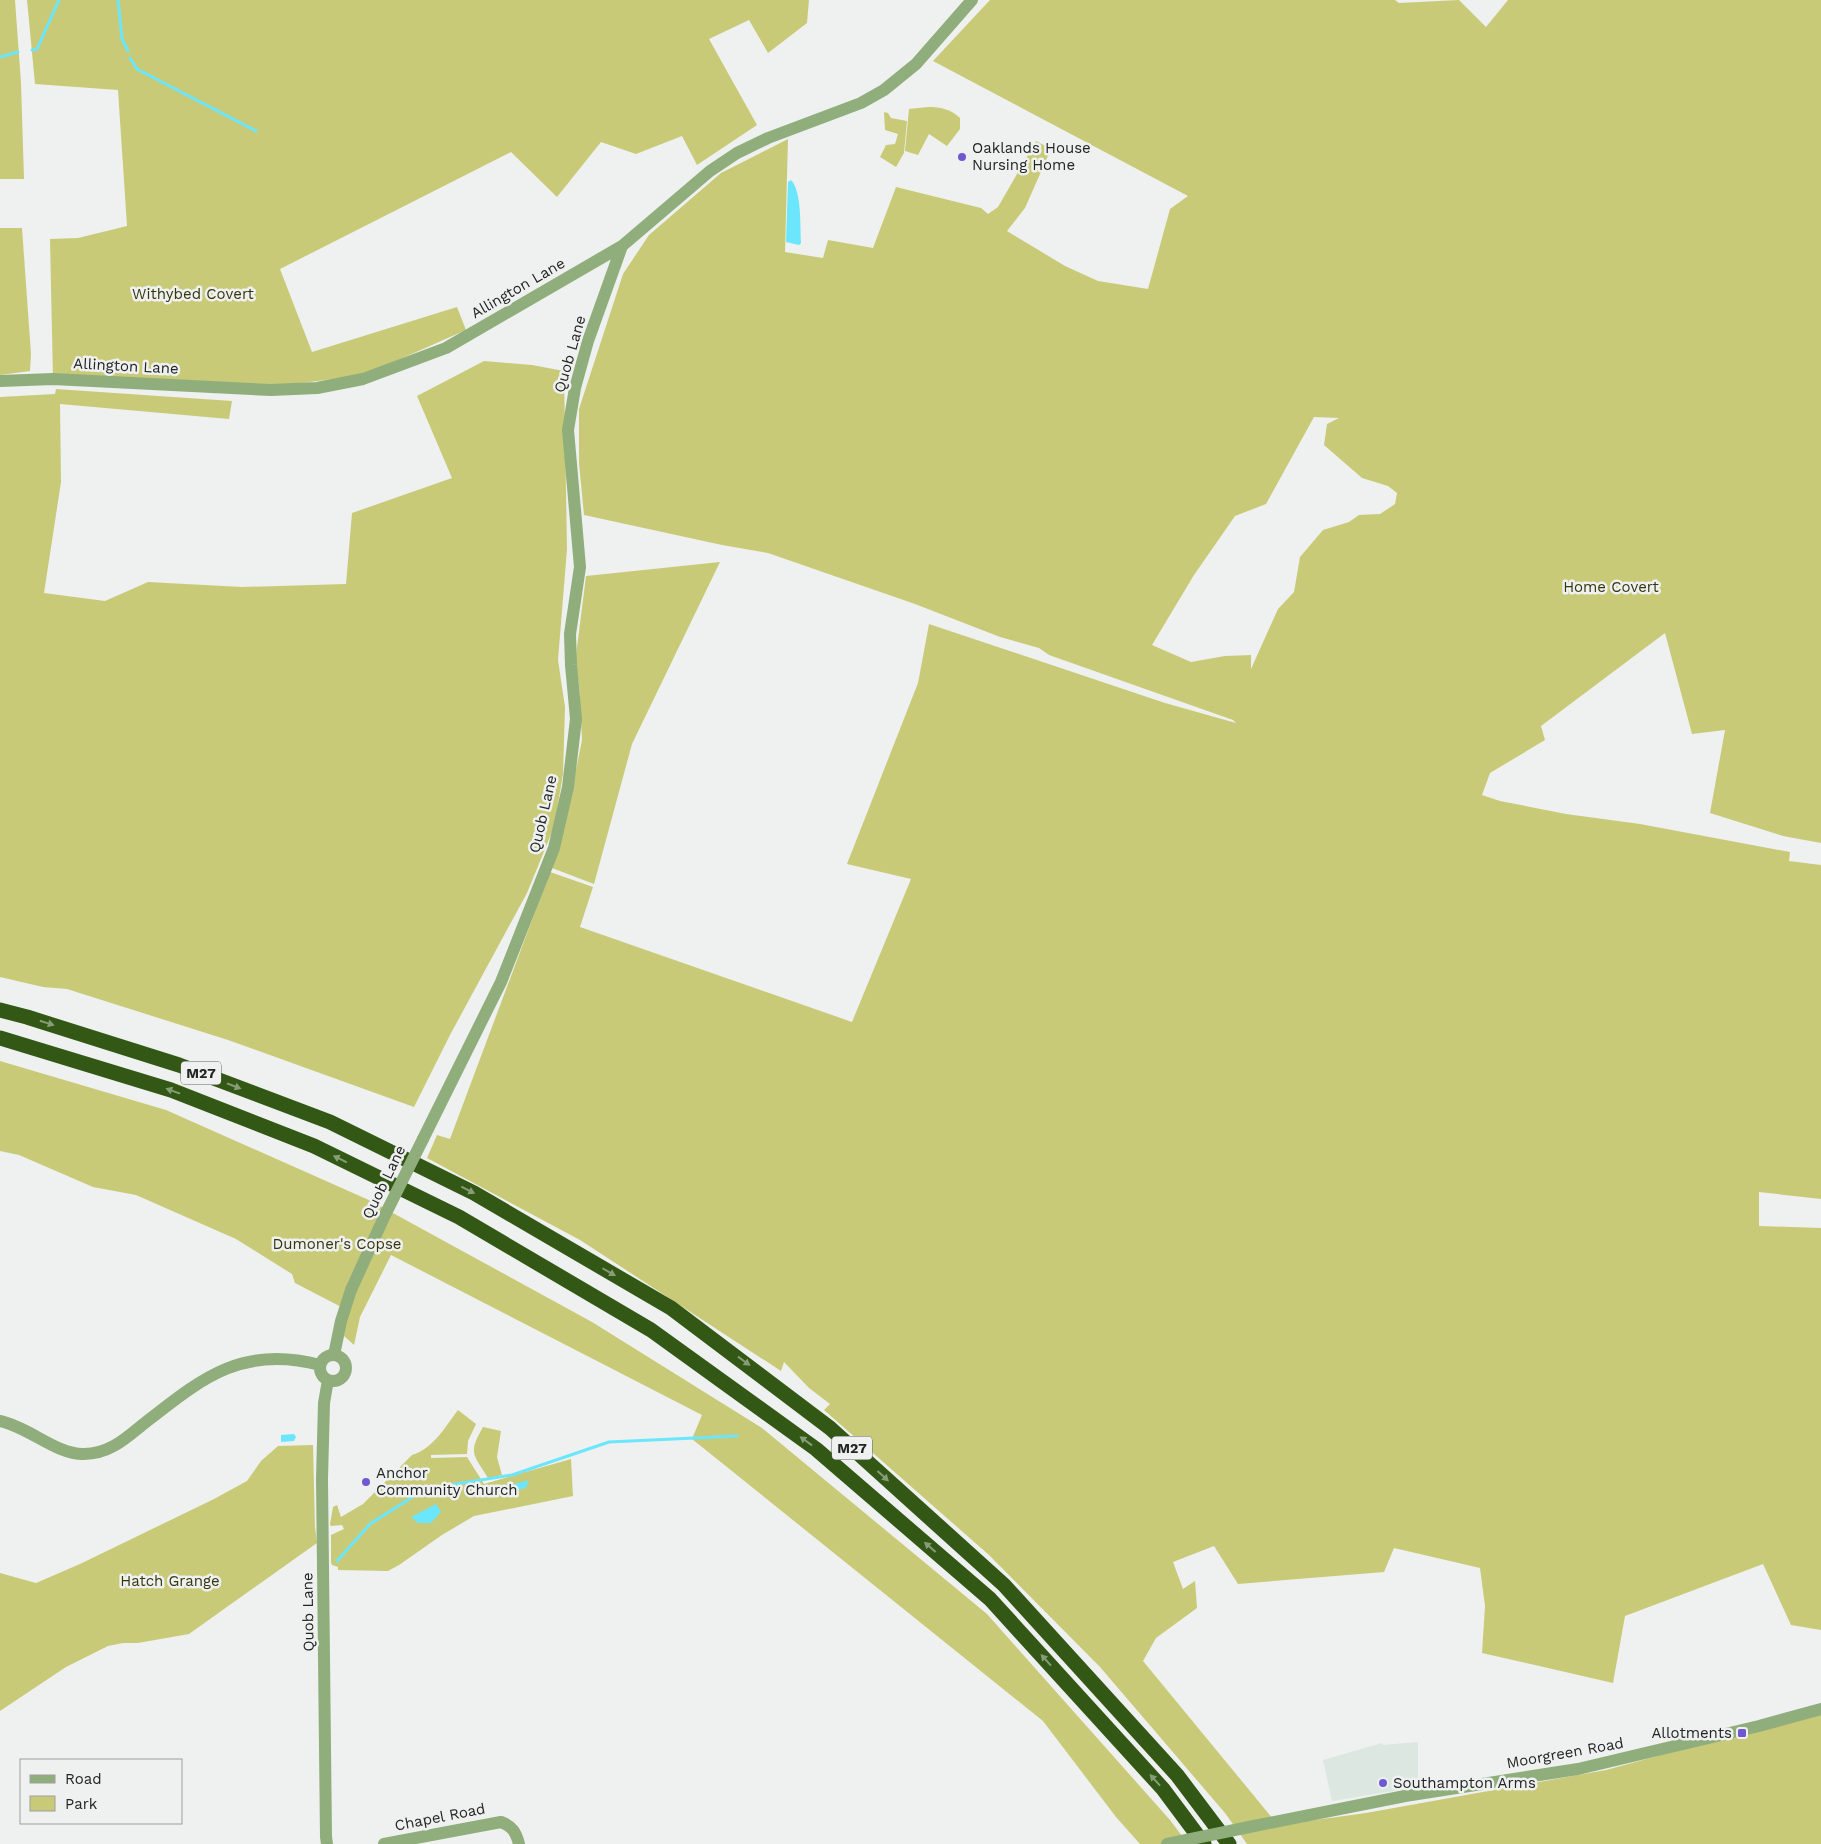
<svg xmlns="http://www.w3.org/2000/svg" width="1821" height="1844" font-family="'Work Sans',sans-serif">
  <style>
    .built { fill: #dde7e1 }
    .green { fill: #c9ca77; fill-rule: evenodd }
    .water { fill: #6be6fc }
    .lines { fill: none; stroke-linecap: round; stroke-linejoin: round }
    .stream { stroke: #6be6fc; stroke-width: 3 }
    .minor { stroke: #8fae7c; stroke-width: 12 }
    .highway { stroke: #335816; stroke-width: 15 }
    .minor-bridge { stroke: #8fae7c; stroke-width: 12 }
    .oneway { fill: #879d78 }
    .poi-dot { fill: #7058d1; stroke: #eef1ef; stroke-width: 2 }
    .labels { text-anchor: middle; stroke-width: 5; stroke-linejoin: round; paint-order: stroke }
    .shield { fill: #eef1ef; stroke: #606260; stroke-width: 1 }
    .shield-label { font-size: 14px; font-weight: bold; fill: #232423 }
    .poi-label { font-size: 15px; fill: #232423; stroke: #eef1ef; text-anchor: start }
    .street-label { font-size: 15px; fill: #232423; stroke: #eef1ef }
    .park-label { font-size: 15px; fill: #36360e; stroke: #eef1ef }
  </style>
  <rect width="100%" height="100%" fill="#eef1ef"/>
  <path class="built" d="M1418,1742V1787L1332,1801L1323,1760L1382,1743L1383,1745Z"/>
  <path class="green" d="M0,0H15L21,83L24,179H0Z
    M27,0H809L807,23L768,53L749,20L709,39L757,125L697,165L682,136L636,154L601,142L557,197L511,152L280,269L312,352L457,307L466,330L364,375L270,387L53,379L50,239L78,238L127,226L118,90L35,84Z
    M990,0H1395L1399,3L1459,0L1486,27L1508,0H1821V843L1783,836L1710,813L1725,730L1692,734L1665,633L1541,726L1545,740L1490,773L1482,795L1500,801L1566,814L1640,824L1790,852L1789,861L1821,865V1199L1759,1192V1226L1821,1228V1630L1791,1625L1763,1564L1625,1616L1613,1683L1482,1653L1485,1606L1480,1568L1394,1548L1384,1572L1238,1584L1214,1546L1173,1562L1183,1589L1195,1581L1197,1608L1156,1638L1143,1661L1278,1825L1366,1813L1606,1770L1821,1712V1844H1247L1225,1813L1100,1667L989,1555L824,1410L830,1404L809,1388L784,1362L781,1371L580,1240L427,1158L437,1135L450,1139L550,872L593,887L580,927L852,1022L911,879L847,864L918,683L929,624L1165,703L1236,723L1233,720L1049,655L1039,648L1000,637L915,604L768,553L722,545L584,515L579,463V409L623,274L649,235L721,173L788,139L785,252L823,258L828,240L873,248L896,187L981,208L988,214L998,207L1036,141L1051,149L1025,208L1007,231L1065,266L1098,281L1148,289L1170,209L1188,196L933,61ZM1314,417L1339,418L1327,424L1324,445L1362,478L1388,486L1397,493L1395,504L1380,514L1359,515L1349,522L1323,530L1300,557L1294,592L1278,609L1251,669V655L1225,656L1191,662L1152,645L1194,575L1235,516L1266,504Z
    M928,107C940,107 951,109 960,118V129L947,146L929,134L918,155L905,151L909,109Z
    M884,112L888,113L891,118L907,121L904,153L896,167L880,157L886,145L895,144L898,134L885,130Z
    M0,228H22L31,354L30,371L0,375Z
    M484,361L532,365L564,371L567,549L558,660L565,707L563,774L554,827L527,893L450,1035L414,1107L228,1040L67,989L43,987L0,977V397L55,394L56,389L232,401L229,419L60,404L61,482L44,593L105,601L148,582L242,587L346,584L352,513L452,478L417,396Z
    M720,562L632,744L594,884L552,868L572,790L582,740L579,685L575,663L586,576Z
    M0,1061L166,1110L371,1201L592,1322L762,1428L987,1614L1170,1820L1188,1844H1140L1116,1817L1043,1721L692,1439L702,1415L391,1255L360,1317L354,1345L344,1336L347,1310L295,1283L292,1274L236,1239L136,1195L93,1187L19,1155L0,1151Z
    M458,1410L476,1424L468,1441L467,1454L431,1455V1458L467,1457L484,1484L571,1459L573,1496L474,1516L442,1535L399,1565L388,1571L338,1570V1567L332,1565L331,1562V1535L344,1529L342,1525L331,1526L330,1524L333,1507L337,1505L341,1517L363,1504L412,1455C433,1449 445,1427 458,1410Z
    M483,1427L501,1431L497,1457L502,1475L488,1478C473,1454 468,1453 483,1427Z
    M313,1445L315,1527L317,1543L189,1634L138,1643H123L108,1646L66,1667L0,1711V1573L36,1583L80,1564L214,1499L247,1481L261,1461L278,1446Z"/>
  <path class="water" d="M791,180C802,191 800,228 801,243L799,245L786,242L788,182Z
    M294,1434L296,1437L294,1441L281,1442V1435Z
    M529,1480L526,1488L509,1492L506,1486Z
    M436,1504L441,1512L431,1523H418L411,1517Z"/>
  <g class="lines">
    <path class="stream" d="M118,0L122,39L128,51
      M32,50L37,49L59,0
      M0,57L18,52
      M130,58L137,69L256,131
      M337,1561L370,1524L425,1489L512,1475L609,1442L737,1436"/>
    <path class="minor" d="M0,381L53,379L271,390L317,388L363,379L446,348L622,246L710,171L737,153L768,138L861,103L884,90L916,64L972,0
      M423,1139L501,982L554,848L568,787L576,719L571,665L570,634L580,567L568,430L575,388L588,341L622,246
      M334,1355L341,1321L351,1290L385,1215
      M320 1368a13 13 0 1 1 26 0a13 13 0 1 1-26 0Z
      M0,1421C29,1427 57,1455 84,1454C108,1454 124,1440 141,1426C200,1380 240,1344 320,1365
      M1254,1826L1405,1796L1578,1769L1759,1726L1821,1709
      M327,1844L326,1837L322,1479L324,1403L328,1380
      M384,1844L501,1822C512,1826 516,1832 519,1844"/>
    <path class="highway" d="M0,1010L27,1017L179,1065L330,1122L474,1193L671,1308L830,1428L1004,1585L1177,1775L1229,1844
      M0,1038L171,1090L314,1146L459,1217L651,1330L816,1449L990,1599L1163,1789L1204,1844"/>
    <path class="minor-bridge" d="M385,1215L423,1139
      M1167,1844L1254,1826"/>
  </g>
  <defs><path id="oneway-solid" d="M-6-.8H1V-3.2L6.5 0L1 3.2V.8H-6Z" transform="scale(1.25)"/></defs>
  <g class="oneway">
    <use href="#oneway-solid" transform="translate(47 1023) rotate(17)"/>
    <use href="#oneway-solid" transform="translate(234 1086) rotate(21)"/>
    <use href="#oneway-solid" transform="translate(173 1091) rotate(-160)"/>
    <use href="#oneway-solid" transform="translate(340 1159) rotate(-154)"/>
    <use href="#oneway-solid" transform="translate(468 1190) rotate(27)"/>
    <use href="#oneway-solid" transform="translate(609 1272) rotate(30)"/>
    <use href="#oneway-solid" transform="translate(744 1361) rotate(36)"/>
    <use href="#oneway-solid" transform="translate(806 1441) rotate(-144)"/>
    <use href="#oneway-solid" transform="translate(883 1476) rotate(42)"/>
    <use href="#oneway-solid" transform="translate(930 1547) rotate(-139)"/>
    <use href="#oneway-solid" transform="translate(1046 1660) rotate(-132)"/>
    <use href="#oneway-solid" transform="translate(1155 1780) rotate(-132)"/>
  </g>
  <g class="poi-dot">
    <circle cx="962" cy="157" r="5"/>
    <circle cx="366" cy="1482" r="5"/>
    <rect x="1737" y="1728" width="10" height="10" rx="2.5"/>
    <circle cx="1383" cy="1783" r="5"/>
  </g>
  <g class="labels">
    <g class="shield">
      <rect x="181" y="1061.5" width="40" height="23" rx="4"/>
      <rect x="832" y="1436.5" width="40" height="23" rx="4"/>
    </g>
    <g class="shield-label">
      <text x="201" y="1078">M27</text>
      <text x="852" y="1453">M27</text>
    </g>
    <g class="poi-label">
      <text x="972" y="153">Oaklands House<tspan x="972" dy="17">Nursing Home</tspan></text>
      <text x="376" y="1478">Anchor<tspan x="376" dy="17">Community Church</tspan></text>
      <text x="1732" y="1738" text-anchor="end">Allotments</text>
      <text x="1393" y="1788">Southampton Arms</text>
    </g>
    <g class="street-label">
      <text transform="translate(518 288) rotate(-30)" y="5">Allington Lane</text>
      <text transform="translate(570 354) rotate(-74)" y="5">Quob Lane</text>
      <text transform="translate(126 366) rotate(3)" y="5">Allington Lane</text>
      <text transform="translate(543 814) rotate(-77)" y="5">Quob Lane</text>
      <text transform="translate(384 1182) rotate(-64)" y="5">Quob Lane</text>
      <text transform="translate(308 1612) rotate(-91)" y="5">Quob Lane</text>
      <text transform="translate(1565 1753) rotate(-10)" y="5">Moorgreen Road</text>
      <text transform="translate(440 1817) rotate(-11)" y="5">Chapel Road</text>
    </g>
    <g class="park-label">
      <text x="193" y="299">Withybed Covert</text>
      <text x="1611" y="592">Home Covert</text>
      <text x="337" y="1249">Dumoner's Copse</text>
      <text x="170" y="1586">Hatch Grange</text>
    </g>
  </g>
  <rect x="20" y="1759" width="162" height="65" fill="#eef1ef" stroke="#9d9f9d"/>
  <rect x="30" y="1775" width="25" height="8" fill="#8fae7c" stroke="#9d9f9d"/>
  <text x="65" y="1784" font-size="15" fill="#232423">Road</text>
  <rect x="30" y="1796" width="25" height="15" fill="#c9ca77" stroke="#9d9f9d"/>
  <text x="65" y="1809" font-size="15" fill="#232423">Park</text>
</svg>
